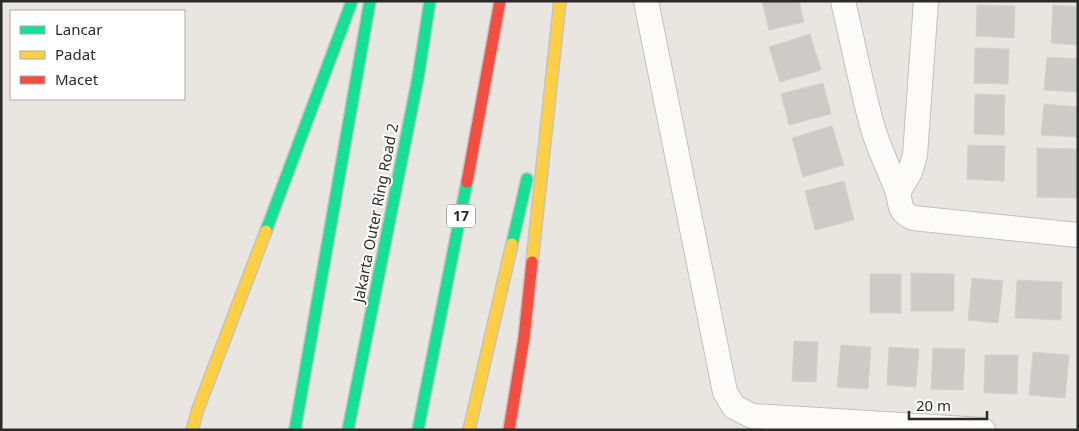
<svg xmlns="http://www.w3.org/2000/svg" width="1079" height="431" font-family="'Noto Sans',sans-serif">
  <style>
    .building { fill: #cdcbc7; stroke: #d4d1cc }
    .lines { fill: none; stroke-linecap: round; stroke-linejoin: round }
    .street-casing { stroke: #c2c1c2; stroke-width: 26 }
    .fast-casing { stroke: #c4c3c1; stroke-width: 14 }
    .slow-casing { stroke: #c4c3c1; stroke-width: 14 }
    .jam-casing { stroke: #c4c3c1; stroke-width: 14 }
    .street { stroke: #fcfbfa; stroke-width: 24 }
    .fast { stroke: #16e098; stroke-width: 11 }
    .slow { stroke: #ffcf43; stroke-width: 11 }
    .jam { stroke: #f24e42; stroke-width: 11 }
    .labels { text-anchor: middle; stroke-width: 4; stroke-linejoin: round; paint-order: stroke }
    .shield { fill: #fff; stroke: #6a6a6a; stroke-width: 1 }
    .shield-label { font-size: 14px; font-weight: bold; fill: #2a2a2a }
    .street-label { font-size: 15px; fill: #2a2a2a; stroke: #fff }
  </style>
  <rect width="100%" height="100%" fill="#e9e5e0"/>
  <path class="building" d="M762,1H799L804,22L769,30Z
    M977,5L1015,6L1014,38L976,36Z
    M1053,5L1078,7V45L1051,43Z
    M810,34L821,70L780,82L769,47Z
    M975,48L1009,49L1008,84L974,83Z
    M1047,57L1078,59V92L1044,90Z
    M823,83L831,114L789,125L781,94Z
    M975,94L1005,95L1004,135L974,134Z
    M1044,104L1078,107V137L1041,135Z
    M832,126L844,165L803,177L792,138Z
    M968,145L1005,146L1004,181L967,179Z
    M1037,148L1077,149V198L1037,197Z
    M844,181L854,220L815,230L805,191Z
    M911,273L954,274V311H911Z
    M870,274H901V313H870Z
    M972,278L1003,281L998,323L968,320Z
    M1017,280L1062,282L1061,320L1015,318Z
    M794,341L818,342L816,382L792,381Z
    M841,345L871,347L868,389L837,387Z
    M889,347L919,349L916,387L887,385Z
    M933,348L965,349L963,390L931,389Z
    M1033,352L1069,355L1065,398L1029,395Z
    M985,355H1018L1017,394L984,393Z"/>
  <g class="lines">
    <g class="street-casing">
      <path id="street" d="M646,1L725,392L734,407L752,416L983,430
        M843,1C853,43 861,85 872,125C878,148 889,168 897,190C902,204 897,211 913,218L1078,235
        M898,192L910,172L915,155L926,1"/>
    </g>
    <g class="fast-casing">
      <path id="fast" d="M266,231L352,1
        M512,244L527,179
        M295,430L370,1
        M348,430L418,78L430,1
        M418,430L467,182"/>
    </g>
    <g class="slow-casing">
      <path id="slow" d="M532,262L560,1
        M192,430L198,409L266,231
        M469,430L512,244"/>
    </g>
    <g class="jam-casing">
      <path id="jam" d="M467,182L500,1
        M509,430L524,338L532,262"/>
    </g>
    <use href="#street" class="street"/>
    <use href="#fast" class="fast"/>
    <use href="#slow" class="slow"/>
    <use href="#jam" class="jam"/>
  </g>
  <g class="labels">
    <rect class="shield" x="447" y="204.5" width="28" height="23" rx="4"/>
    <g class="shield-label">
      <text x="461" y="221">17</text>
    </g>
    <g class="street-label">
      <text transform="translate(376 213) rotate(-79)" y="5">Jakarta Outer Ring Road 2</text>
    </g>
  </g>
  <rect width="1079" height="431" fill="none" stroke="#2a2a2a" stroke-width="5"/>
  <rect x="10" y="10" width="175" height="90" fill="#ffffff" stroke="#aaaaaa"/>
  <rect x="20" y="26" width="25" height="8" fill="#16e098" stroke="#aaaaaa"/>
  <text x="55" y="35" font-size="15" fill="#2a2a2a">Lancar</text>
  <rect x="20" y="51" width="25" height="8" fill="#ffcf43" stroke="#aaaaaa"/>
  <text x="55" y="60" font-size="15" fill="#2a2a2a">Padat</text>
  <rect x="20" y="76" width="25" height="8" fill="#f24e42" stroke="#aaaaaa"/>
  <text x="55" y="85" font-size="15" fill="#2a2a2a">Macet</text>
  <path d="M909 411v8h78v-8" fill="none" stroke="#2a2a2a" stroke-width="2.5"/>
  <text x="916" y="411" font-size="15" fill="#2a2a2a" stroke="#ffffff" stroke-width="4" paint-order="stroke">20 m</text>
</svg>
